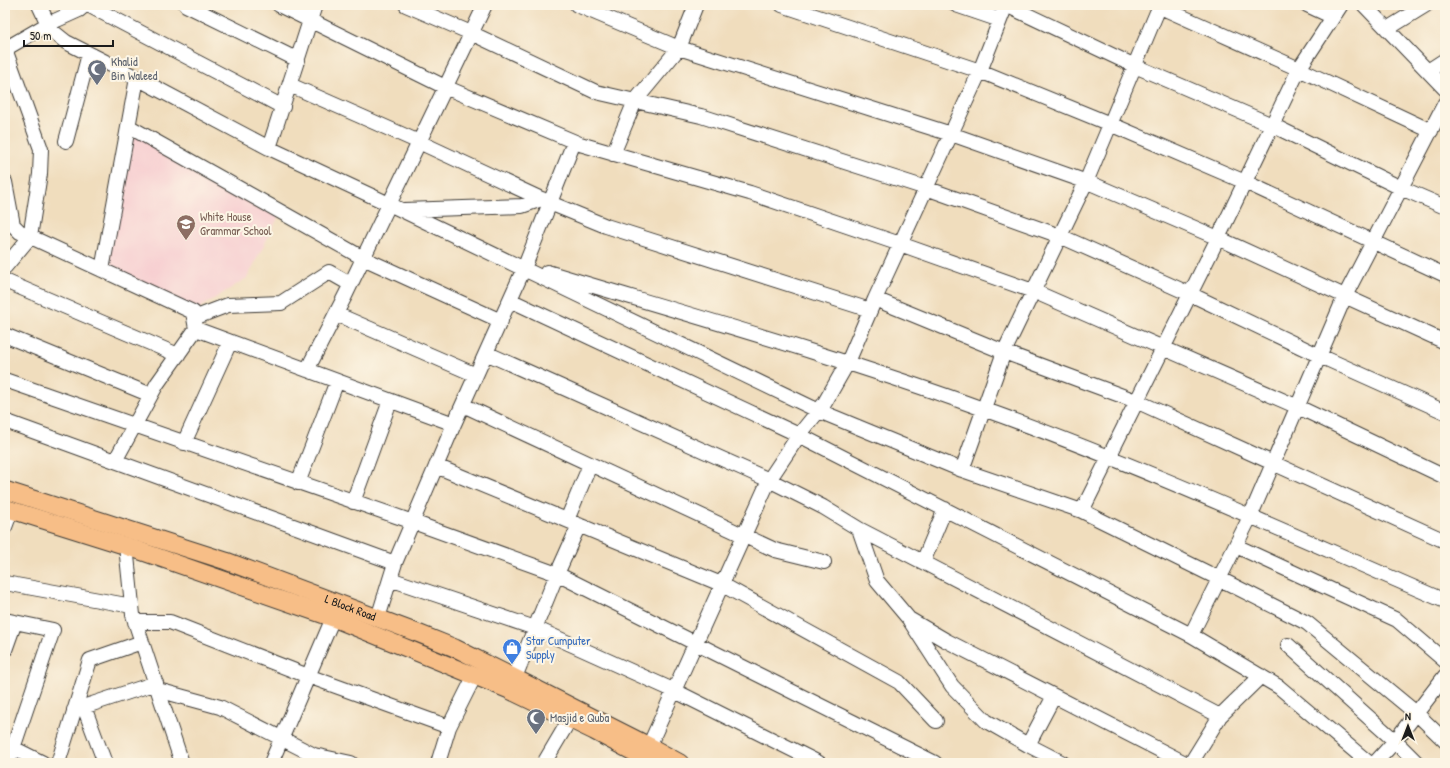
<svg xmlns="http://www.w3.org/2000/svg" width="1450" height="768" font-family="'Patrick Hand',sans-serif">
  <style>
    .built { fill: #f7cfd1 }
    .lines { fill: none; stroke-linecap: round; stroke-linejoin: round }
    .minor-casing { stroke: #3c3934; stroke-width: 16 }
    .major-casing { stroke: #3c3934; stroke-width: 19 }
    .minor { stroke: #fff; stroke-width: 14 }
    .major { stroke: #f7be87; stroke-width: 17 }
    .labels { text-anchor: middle; stroke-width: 4; stroke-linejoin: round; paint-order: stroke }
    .worship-label { font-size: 12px; fill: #5b616d; stroke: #fcf5e5; text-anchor: start }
    .education-label { font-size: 12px; fill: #785e54; stroke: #fcf5e5; text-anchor: start }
    .street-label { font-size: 12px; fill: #1c1c1c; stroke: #fcf5e5 }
    .shop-label { font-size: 12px; fill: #366cbe; stroke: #fcf5e5; text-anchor: start }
  </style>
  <rect width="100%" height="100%" fill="#fcf5e5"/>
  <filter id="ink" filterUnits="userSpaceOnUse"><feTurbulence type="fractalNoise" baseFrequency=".025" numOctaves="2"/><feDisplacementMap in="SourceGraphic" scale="8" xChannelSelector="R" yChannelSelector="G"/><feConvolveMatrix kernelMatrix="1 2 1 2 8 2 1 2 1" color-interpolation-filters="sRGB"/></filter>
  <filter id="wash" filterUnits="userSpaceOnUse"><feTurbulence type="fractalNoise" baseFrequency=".012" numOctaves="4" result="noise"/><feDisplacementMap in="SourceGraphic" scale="16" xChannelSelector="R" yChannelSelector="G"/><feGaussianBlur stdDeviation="0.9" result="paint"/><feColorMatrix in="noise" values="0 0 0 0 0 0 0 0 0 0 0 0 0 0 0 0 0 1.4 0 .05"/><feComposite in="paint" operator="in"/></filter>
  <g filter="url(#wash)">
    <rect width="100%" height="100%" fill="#f0ddbd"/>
    <path class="built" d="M128,126L281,212L247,278L193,312L102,270Z"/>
  </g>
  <g filter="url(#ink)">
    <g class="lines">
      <g class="minor-casing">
        <path id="minor" d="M39,5L48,24
          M88,5L283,107
          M186,5L298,60
          M279,5L445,87L580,144L750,193L900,244L1033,291L1298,407L1445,477
          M406,5L471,33L596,92L701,116L926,188L1060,236L1190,294L1320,356L1445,412
          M577,5L679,48L951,134L1090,183L1218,238L1445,342
          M782,5L980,71L1110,124L1245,182L1445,275
          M956,5L1000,20
          M1006,5L1135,66L1272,125L1401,188L1445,207
          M1156,5L1299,69L1431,131
          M1307,5L1333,17
          M1364,5L1445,89
          M46,26L66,42L137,78L269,148L389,204L819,411L962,470L1082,511L1220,579L1307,623L1416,713L1445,741
          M1387,29L1426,5
          M5,49L41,149L40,174L30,237L5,267
          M5,49L48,24L79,10L85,5
          M1428,71L1445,60
          M290,85L419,142L550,203L606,226L870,310
          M128,126L363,258L501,321
          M66,141L89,54
          M269,148L315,5
          M613,154L635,101L679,48L696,5
          M5,182L13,225L20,232L193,312L196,329
          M404,210L522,206L542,199
          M102,270L137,78
          M547,272C693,316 840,357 983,409C1140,465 1292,535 1445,601
          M5,281L178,355
          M875,299L1004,352L1136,401L1445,541
          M510,300L799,435L1191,635L1279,687L1369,763
          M336,314L476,375
          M194,318L228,305L281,303L329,272L350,284
          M5,337L7,336L151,395
          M486,353L769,480L823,507L859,529L877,581L909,619L945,640L1185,763
          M307,370L345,296L485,5
          M5,380L413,522L557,574L935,763
          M463,405L775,550L824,562
          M5,421L395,563
          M184,443L230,342
          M115,461L157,384L196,329L454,424
          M436,466L721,584L899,682L936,721
          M962,470L1004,352L1086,182L1160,5
          M298,483L337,381
          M353,502L390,401
          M1082,511L1218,238L1299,69L1341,5
          M567,520L590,465
          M5,527L11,511
          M859,529L1220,716
          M126,546L133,615L182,763
          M1236,546L1397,620L1445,661
          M923,562L945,509
          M390,579L535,628L675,691L819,763
          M5,583L132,606
          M378,618L395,563L454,424L525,266L574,142
          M5,620L53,630L8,763
          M910,621L952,686L986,721L1028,745L1054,696
          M135,622H170L308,676L449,727
          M1191,635L1250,517L1345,296L1445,103
          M1288,645L1395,741L1417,763
          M5,650L15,622
          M511,687L557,574L579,525
          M158,690L220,707L314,755L351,763
          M84,707L105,763
          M74,710L156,683
          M5,744L43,763
          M1028,745L1063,763
          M645,755L769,480L799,435L824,404L848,362L875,299L980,71L1006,5
          M58,763L90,660L142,642
          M271,763L333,618
          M438,763L449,727L475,675
          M544,763L570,719
          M1191,763L1220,716L1261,676
          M1375,763L1395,741L1445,676"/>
      </g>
      <g class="major-casing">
        <g id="major">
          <path id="s1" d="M5,490L226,561L420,634L455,648L515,678L649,746L680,763"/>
          <path d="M5,508L126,546L333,618L509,690L594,731L654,763"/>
        </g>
      </g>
      <use href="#minor" class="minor"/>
      <use href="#major" class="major"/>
    </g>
  </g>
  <defs>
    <g id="mosque-pin" transform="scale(1)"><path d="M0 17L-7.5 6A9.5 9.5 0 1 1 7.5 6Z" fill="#6b7280" stroke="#fcf5e5"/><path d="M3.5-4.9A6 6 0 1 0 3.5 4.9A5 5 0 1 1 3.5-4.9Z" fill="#fff"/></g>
    <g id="school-pin" transform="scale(1)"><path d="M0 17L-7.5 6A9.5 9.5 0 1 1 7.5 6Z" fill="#8d6e63" stroke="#fcf5e5"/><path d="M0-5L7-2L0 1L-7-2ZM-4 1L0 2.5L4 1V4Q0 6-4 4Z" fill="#fff"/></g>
    <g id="shop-pin" transform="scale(1)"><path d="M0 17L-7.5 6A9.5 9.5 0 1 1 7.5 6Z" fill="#3f7fe0" stroke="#fcf5e5"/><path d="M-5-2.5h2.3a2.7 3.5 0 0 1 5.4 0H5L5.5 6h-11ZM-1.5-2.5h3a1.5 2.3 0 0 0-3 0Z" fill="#fff"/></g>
  </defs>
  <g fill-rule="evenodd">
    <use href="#mosque-pin" x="97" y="69"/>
    <use href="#school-pin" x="186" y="224"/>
    <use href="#shop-pin" x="512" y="648"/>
    <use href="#mosque-pin" x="536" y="718"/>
  </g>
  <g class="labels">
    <g class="worship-label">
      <text x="111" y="66">Khalid<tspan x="111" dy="14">Bin Waleed</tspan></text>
      <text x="550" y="722">Masjid e Quba</text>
    </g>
    <g class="education-label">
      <text x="200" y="221">White House<tspan x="200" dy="14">Grammar School</tspan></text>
    </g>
    <g class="street-label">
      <text dy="4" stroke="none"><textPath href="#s1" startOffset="365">L Block Road</textPath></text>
    </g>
    <g class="shop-label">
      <text x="526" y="645">Star Cumputer<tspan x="526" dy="14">Supply</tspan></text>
    </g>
  </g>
  <rect width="1450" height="768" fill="none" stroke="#fcf5e5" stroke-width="20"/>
  <g transform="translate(1408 726)" stroke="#fcf5e5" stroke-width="3" paint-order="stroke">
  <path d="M0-3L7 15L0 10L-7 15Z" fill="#1c1c1c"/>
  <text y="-6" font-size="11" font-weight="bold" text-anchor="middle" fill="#1c1c1c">N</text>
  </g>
  <path d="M24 40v6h89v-6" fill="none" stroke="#1c1c1c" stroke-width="2"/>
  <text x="30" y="40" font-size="12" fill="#1c1c1c" stroke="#fcf5e5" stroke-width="3" paint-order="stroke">50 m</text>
</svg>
